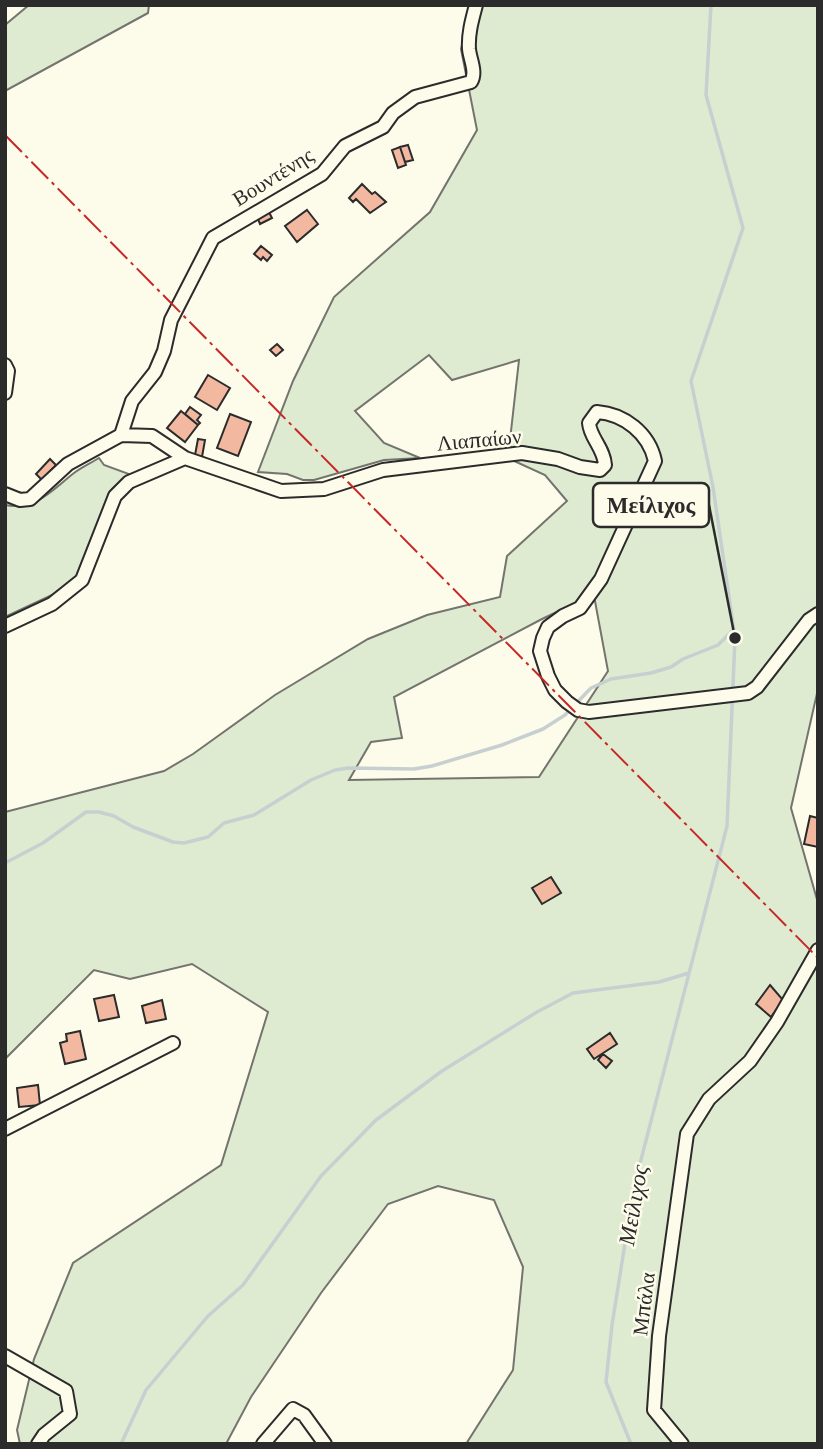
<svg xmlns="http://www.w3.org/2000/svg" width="823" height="1449" font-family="'PT Serif',serif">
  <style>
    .green { fill: #deebd1; stroke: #74746e; stroke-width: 2; fill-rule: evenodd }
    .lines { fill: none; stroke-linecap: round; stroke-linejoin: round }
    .stream { stroke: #c7d0d0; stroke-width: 3.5 }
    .building { fill: #f2b8a0; stroke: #2b2b2b; stroke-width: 2 }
    .street-casing { stroke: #2b2b2b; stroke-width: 16 }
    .street { stroke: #fdfbea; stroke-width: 12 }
    .power { stroke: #c62828; stroke-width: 2; stroke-dasharray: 24 5 3.5 5; stroke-linecap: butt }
    .labels { text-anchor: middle; stroke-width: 5; stroke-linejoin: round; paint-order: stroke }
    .street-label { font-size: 21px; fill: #2b2b2b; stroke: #fdfbea }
    .water-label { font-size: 23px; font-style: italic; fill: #2b2b2b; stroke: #fdfbea }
    .leader { fill: none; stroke: #2b2b2b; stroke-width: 2.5 }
    .callout-dot { fill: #2b2b2b; stroke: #fdfbea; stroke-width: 2.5 }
    .callout { fill: #fdfbea; stroke: #2b2b2b; stroke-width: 2.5 }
    .callout-label { font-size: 23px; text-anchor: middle; font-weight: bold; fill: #2b2b2b }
  </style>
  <rect width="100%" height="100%" fill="#fdfbea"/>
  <path class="green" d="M29,5H149L148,13L5,91V25Z
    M477,5H818V689L791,808L818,903V1444H466L513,1370L523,1267L494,1200L438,1186L388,1204L321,1293L251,1397L226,1444H20L17,1430L34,1359L73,1263L221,1165L268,1012L192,964L130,979L94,970L5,1059V812L164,771L193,754L275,695L368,639L427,615L500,597L507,556L567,501L545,475L512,460L510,440L519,360L452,380L429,355L355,411L384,443L420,458L384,460L314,480H303L287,474L258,472L293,381L334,297L430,212L477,130L461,49L467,25ZM592,585L608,671L539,777L349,780L371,742L402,738L394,697L542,619L578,602Z
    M99,458L104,465L129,474L112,489L76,577L52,595L5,617V505C36,511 52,490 74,473C82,467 91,463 99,458Z"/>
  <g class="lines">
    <path class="stream" d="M5,863L43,843L86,812H99L114,816L133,827L173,842L184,843L208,837L224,823L254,815L311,780L335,770L348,768L414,769L432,766L502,745L543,729L565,715L591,688L611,679L651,673L671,667L683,659L718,645L733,630
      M121,1444L146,1390L208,1316L243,1285L321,1176L376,1120L442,1071L537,1012L573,993L659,982L689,973
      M631,1444L606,1382L612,1325L634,1187L727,826L735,638L713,487L691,381L743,228L706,95L711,5"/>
  </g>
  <path class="building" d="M408,145L413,160L405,162L400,147Z
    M400,147L406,165L398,168L392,150Z
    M362,184L372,194L375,192L386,202L370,213L356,199L353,202L349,198Z
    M268,210L272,218L260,224L257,216Z
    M307,210L318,224L297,242L285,226Z
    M261,246L272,255L267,261L263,257L261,260L254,254Z
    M277,344L283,350L276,356L270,350Z
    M208,375L230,388L217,410L195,397Z
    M190,407L201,415L197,420L200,423L198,425L185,414Z
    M181,411L198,425L185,442L167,428Z
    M230,414L251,422L238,456L217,448Z
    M198,439L205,440L202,457L195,455Z
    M50,459L56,465L42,480L36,474Z
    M810,816L818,818V847L804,844Z
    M551,877L561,893L542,904L532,888Z
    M770,985L783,1000L771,1017L756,1004Z
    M114,995L119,1017L99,1021L94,999Z
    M162,1000L166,1019L146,1023L142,1006Z
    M80,1031L86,1059L65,1064L60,1043L67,1041L66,1034Z
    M610,1033L617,1044L594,1059L587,1049Z
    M603,1054L612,1061L606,1068L598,1060Z
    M38,1085L40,1105L19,1107L17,1088Z"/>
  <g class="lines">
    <g class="street-casing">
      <path id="street" d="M5,365L8,371L5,393
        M121,435L132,401L155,372L164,351L171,320L213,238L322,174L345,146L383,127L393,113L415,97L471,82C477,72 470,60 469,49C468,34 472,20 476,5
        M5,494L20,500L30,499L68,464L121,435L152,436L185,458L281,491L324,489L383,470L522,453L558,459L580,467L600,470L605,465C604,448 590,438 589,423L597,412C624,414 649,433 655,461L601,579L580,608L563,616L548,627L543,638L540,651L548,676L555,690L567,702L578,710L589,712L748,693L757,687L809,620L818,614
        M5,626L52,604L82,580L115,496L129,482L185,458
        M5,1129L173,1043
        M5,1356L66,1391L70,1414L44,1435L38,1444
        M263,1444L293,1409L304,1415L325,1444
        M682,1444L654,1410L659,1336L687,1134L709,1099L750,1061L777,1022L818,950"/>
    </g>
    <use href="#street" class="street"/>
    <path class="power" d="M5,135L818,958"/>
  </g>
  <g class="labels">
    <g class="street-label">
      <text transform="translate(273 177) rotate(-32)" y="7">Βουντένης</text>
      <text transform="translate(479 440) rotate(-5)" y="7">Λιαπαίων</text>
      <text transform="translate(644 1304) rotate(-83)" y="7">Μπάλα</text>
    </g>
    <g class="water-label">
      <text transform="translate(633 1205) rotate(-80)" y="8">Μείλιχος</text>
    </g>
  </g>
  <path class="leader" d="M735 638L709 505"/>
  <circle class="callout-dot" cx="735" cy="638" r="7"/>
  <rect class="callout" x="593" y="483" width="116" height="44" rx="7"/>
  <g class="callout-label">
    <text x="651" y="513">Μείλιχος</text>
  </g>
  <rect width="823" height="1449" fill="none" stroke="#2b2b2b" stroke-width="14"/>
</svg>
